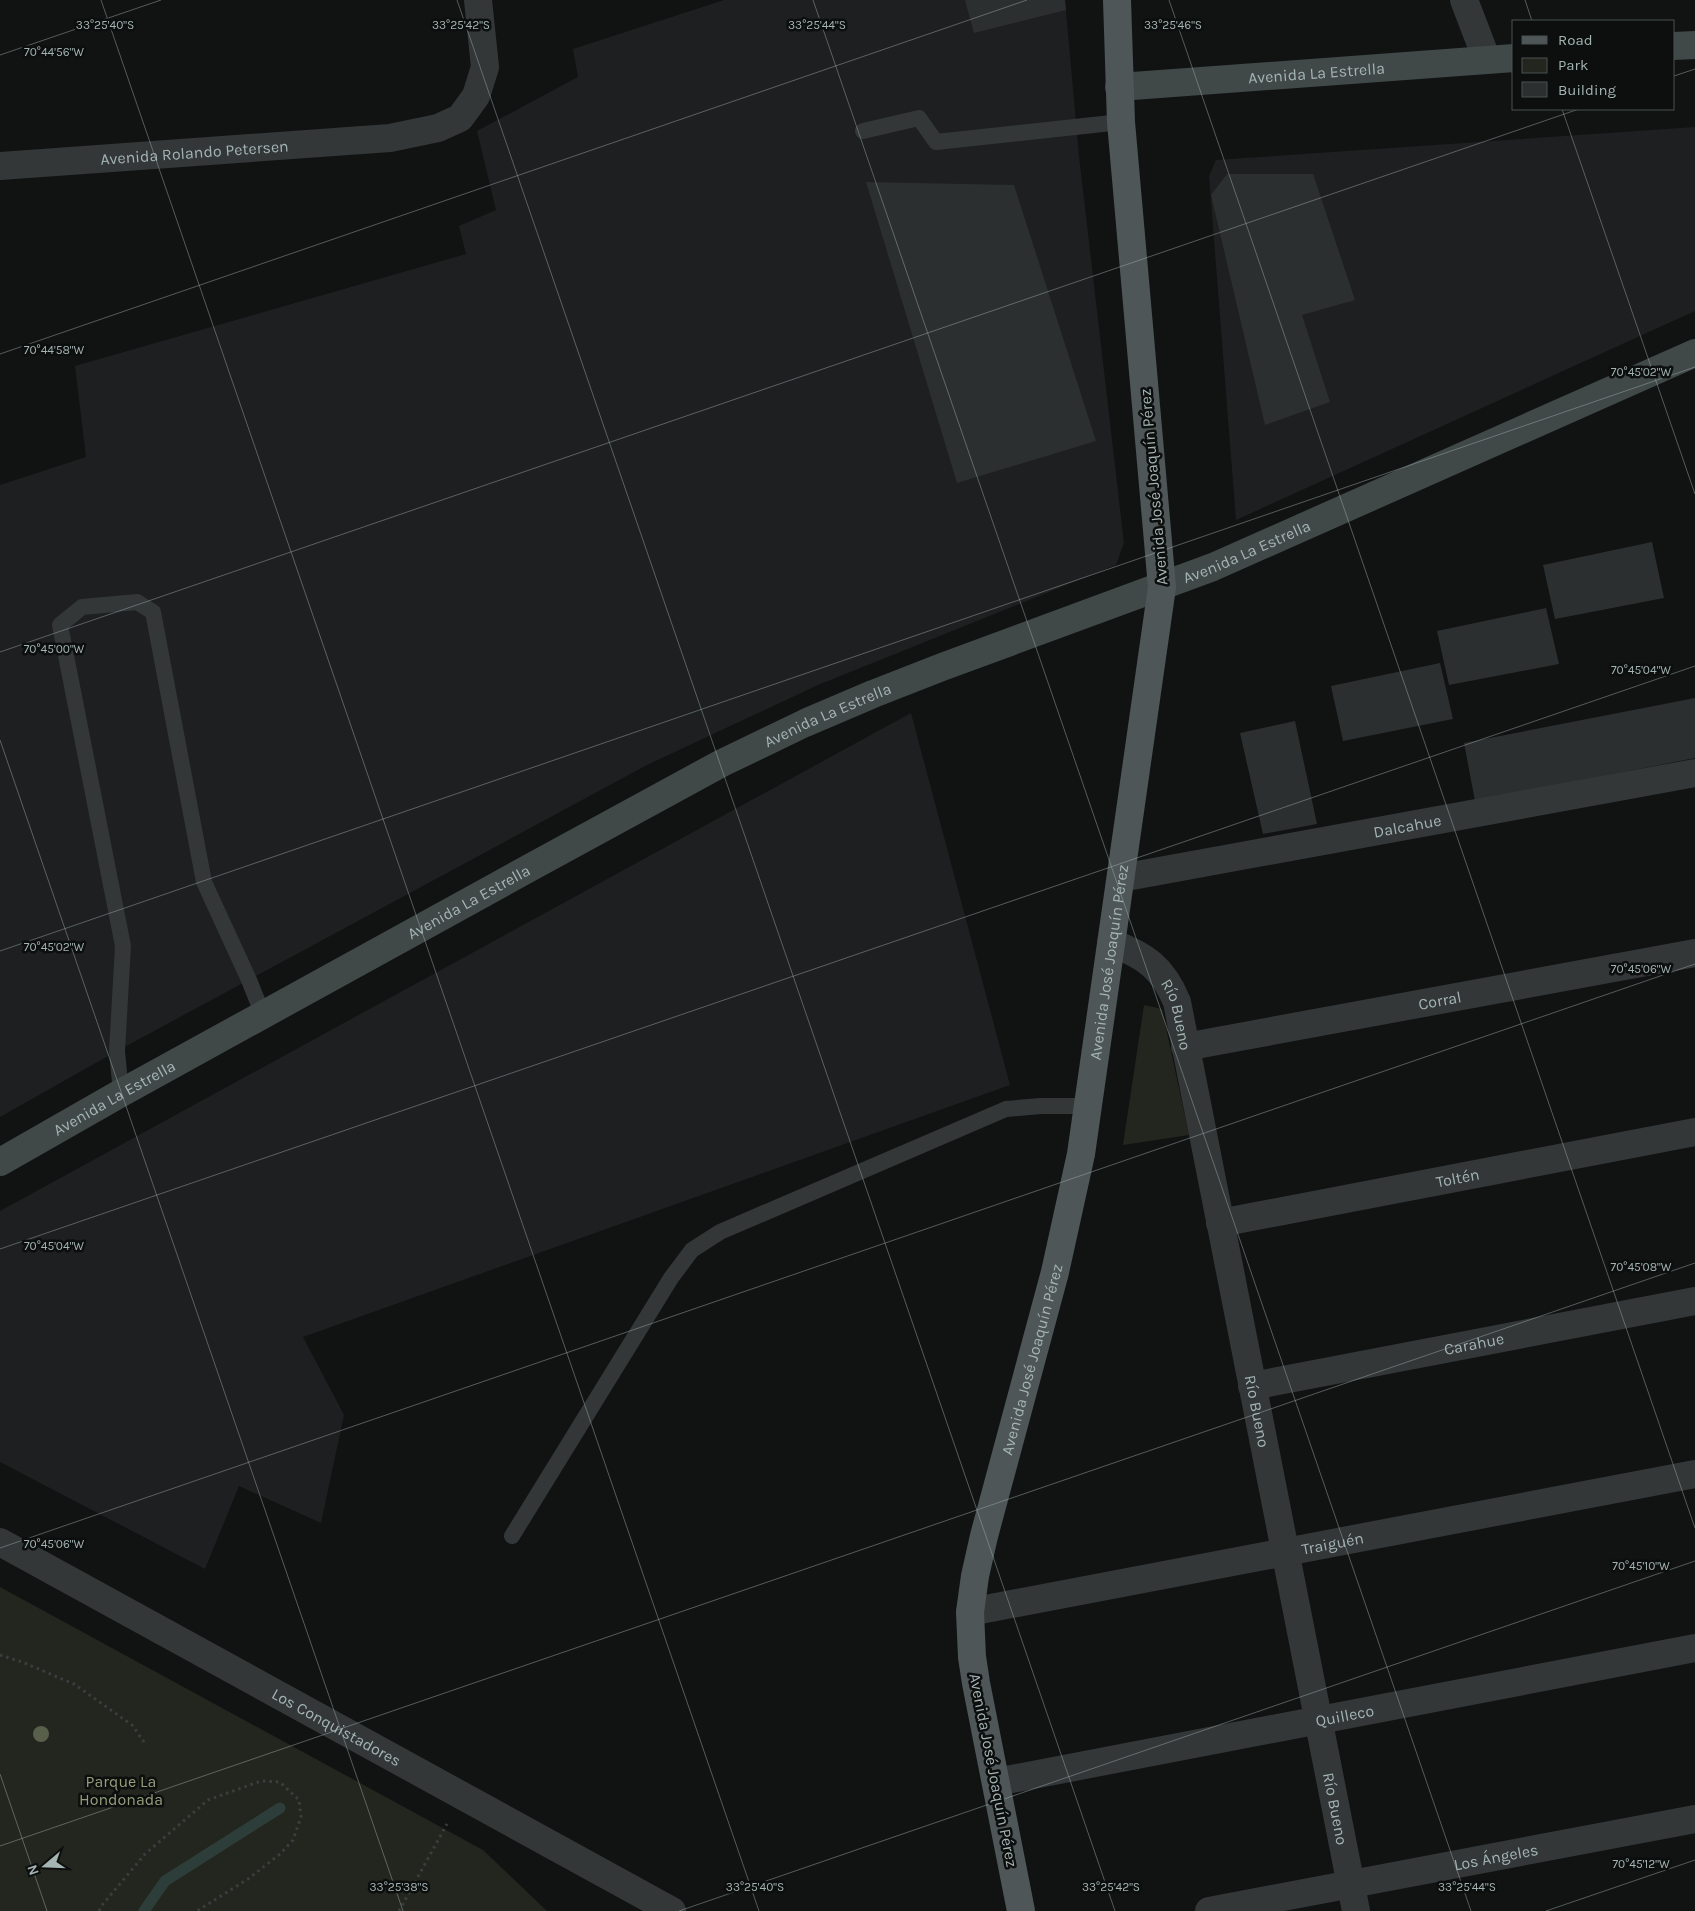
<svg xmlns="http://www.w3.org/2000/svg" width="1695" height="1911" font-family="Karla,sans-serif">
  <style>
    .built { fill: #1d1f20 }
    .green { fill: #22261e }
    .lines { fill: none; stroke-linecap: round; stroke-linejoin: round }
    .stream { stroke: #2d3d39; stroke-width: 11 }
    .building { fill: #2c2f2f }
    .path { stroke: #393f3f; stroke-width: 3; stroke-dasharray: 2.5 4; stroke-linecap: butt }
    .service { stroke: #333738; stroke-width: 16 }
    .minor { stroke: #333738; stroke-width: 28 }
    .tertiary { stroke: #333738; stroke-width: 28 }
    .secondary { stroke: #414848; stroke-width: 28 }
    .primary { stroke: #4f5657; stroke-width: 28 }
    .tree { fill: #58604c }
    .ticks { fill: none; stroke: #a3b4b3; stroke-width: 1; stroke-opacity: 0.45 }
    .labels { text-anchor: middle; stroke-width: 5; stroke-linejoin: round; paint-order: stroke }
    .street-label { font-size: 16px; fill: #a3b4b3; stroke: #0d0e0e }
    .park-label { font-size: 16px; fill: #929f7a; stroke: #0d0e0e }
    .ticks-label { font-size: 12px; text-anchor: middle; fill: #a3b4b3; stroke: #0d0e0e; stroke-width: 5; stroke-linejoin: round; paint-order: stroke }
  </style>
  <rect width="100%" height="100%" fill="#111313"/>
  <path class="built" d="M724,0H1065L1079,156L1124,543L1116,565L818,685L647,765L117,1051L0,1117V485L86,457L75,366L466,254L459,226L496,210L477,131L578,77L573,49Z
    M1695,127V311L1236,520L1209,176L1216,160Z
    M911,713L1010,1085L303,1337L344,1415L321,1523L239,1486L205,1569L0,1462V1211Z"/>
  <path class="green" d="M1144,1005L1162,1009L1189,1135L1123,1145Z
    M0,1587L483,1850L547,1911H0Z"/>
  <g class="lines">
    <path class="stream" d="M144,1911L165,1881L280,1808"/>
  </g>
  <path class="building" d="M965,0H1065L1066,10L974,33Z
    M1227,174H1313L1355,300L1302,315L1330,402L1265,425L1211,195Z
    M866,182L1014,185L1096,441L957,483Z
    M1652,542L1664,598L1555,619L1543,565Z
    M1546,608L1559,664L1449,685L1437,631Z
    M1440,663L1453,719L1343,741L1331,686Z
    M1695,698V758L1475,801L1464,743Z
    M1295,721L1317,824L1263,834L1240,733Z"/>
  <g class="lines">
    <path class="path" d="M0,1655L22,1662L74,1684L132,1725L144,1742
      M99,1911L103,1904L145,1854L208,1800L261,1781L280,1782L299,1800L301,1817L293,1840L280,1854L248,1879L197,1911
      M399,1911L447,1824"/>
    <path class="service" d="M863,131L919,118L936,142L1121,122
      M121,1093L117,1051L123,946L60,625L82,607L137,602L153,612L204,882L249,980L263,1015
      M512,1536L671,1278L692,1250L720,1232L1006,1109L1041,1106H1088"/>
    <g class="minor">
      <path d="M1464,0L1487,60"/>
      <path id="s1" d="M0,166L390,138L438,128L460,118L476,96L485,67L478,0"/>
      <path id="s2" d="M1121,878L1695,773"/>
      <path id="s3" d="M1111,943C1145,955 1163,968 1177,1002L1356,1911"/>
      <path id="s4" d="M1185,1047L1695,953"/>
      <path id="s5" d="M1220,1223L1695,1132"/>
      <path id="s6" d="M1252,1386L1695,1301"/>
      <path id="s7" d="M970,1612L1695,1474"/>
      <path id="s8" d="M996,1782L1695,1648"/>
      <path id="s9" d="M1209,1911L1695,1819"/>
    </g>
    <path class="tertiary" id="s10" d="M0,1542L672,1911"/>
    <g class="secondary">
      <path d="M1674,46L1695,45"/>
      <path id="s11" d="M1119,87L1514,58"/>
      <path id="s12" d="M0,1162L121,1093L533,866L722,763L805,723L873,694L942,667L1213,567L1695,353"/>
    </g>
    <path class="primary" id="s13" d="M1021,1911L976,1683L972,1657L970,1612L975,1576L984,1536L1055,1272L1081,1154L1162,587L1121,122L1117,0"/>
  </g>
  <circle class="tree" cx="41" cy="1734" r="8"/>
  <path class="ticks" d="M101,0L759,1911M457,0L1115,1911M813,0L1471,1911M1169,0L1695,1528M1525,0L1532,21M0,55L161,0M1674,76L1695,69M1562,109L1695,494M0,354L1027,0M0,652L1579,109M0,740L403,1911M0,951L1695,367M0,1249L1695,666M0,1548L1695,964M0,1774L47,1911M0,1846L1695,1263M679,1911L1695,1561M1546,1911L1695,1860"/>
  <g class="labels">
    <g class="street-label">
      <text dy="6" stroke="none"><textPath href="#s11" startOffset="198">Avenida La Estrella</textPath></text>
      <text dy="6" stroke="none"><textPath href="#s1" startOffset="195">Avenida Rolando Petersen</textPath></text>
      <text transform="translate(1153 487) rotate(-95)" y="6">Avenida José Joaquín Pérez</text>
      <text dy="6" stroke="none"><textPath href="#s12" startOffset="1391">Avenida La Estrella</textPath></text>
      <text dy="6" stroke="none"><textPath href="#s12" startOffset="941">Avenida La Estrella</textPath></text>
      <text dy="6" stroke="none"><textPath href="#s2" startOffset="291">Dalcahue</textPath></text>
      <text dy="6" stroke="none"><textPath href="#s12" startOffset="536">Avenida La Estrella</textPath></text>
      <text dy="6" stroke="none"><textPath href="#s13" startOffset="969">Avenida José Joaquín Pérez</textPath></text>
      <text dy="6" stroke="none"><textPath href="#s4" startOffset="259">Corral</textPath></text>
      <text dy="6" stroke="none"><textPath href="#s3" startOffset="104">Río Bueno</textPath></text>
      <text dy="6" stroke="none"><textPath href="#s12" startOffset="131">Avenida La Estrella</textPath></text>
      <text dy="6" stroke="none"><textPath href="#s5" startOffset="242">Toltén</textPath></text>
      <text dy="6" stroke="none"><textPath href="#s6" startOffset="226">Carahue</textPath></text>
      <text dy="6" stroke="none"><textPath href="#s13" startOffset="564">Avenida José Joaquín Pérez</textPath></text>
      <text dy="6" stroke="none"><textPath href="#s3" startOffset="509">Río Bueno</textPath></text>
      <text dy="6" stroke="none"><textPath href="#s7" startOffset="369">Traiguén</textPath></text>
      <text dy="6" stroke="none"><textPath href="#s8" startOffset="355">Quilleco</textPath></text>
      <text dy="6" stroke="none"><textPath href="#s10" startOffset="384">Los Conquistadores</textPath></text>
      <text transform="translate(994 1770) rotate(79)" y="6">Avenida José Joaquín Pérez</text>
      <text dy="6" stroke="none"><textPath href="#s3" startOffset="914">Río Bueno</textPath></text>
      <text dy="6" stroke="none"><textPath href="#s9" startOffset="292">Los Ángeles</textPath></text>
    </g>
    <g class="park-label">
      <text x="121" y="1787">Parque La<tspan x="121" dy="18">Hondonada</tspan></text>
    </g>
  </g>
  <g class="ticks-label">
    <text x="105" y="29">33°25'40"S</text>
    <text x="461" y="29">33°25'42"S</text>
    <text x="817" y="29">33°25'44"S</text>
    <text x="1173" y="29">33°25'46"S</text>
    <text x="54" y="56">70°44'56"W</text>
    <text x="54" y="354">70°44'58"W</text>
    <text x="1641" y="376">70°45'02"W</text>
    <text x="54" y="653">70°45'00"W</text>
    <text x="1641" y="674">70°45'04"W</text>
    <text x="54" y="951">70°45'02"W</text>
    <text x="1641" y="973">70°45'06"W</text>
    <text x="54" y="1250">70°45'04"W</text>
    <text x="1641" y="1271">70°45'08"W</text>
    <text x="54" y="1548">70°45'06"W</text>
    <text x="1641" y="1570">70°45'10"W</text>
    <text x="1641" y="1868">70°45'12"W</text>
    <text x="399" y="1891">33°25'38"S</text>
    <text x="755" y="1891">33°25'40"S</text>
    <text x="1111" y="1891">33°25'42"S</text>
    <text x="1467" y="1891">33°25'44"S</text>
  </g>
  <rect x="1512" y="20" width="162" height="90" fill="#0d0e0e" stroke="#495050"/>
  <rect x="1522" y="36" width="25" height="8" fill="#4f5657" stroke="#495050"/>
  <text x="1558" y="45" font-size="15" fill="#a3b4b3">Road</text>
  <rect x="1522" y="58" width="25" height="15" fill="#22261e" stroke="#495050"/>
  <text x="1558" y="70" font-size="15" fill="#a3b4b3">Park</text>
  <rect x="1522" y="82" width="25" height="15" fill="#2c2f2f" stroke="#495050"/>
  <text x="1558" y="95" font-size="15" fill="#a3b4b3">Building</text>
  <g transform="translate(45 1866) rotate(251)" stroke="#0d0e0e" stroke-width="4" paint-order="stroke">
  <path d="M0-4L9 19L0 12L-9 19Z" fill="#a3b4b3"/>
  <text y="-8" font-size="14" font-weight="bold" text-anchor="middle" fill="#a3b4b3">N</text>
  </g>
</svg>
